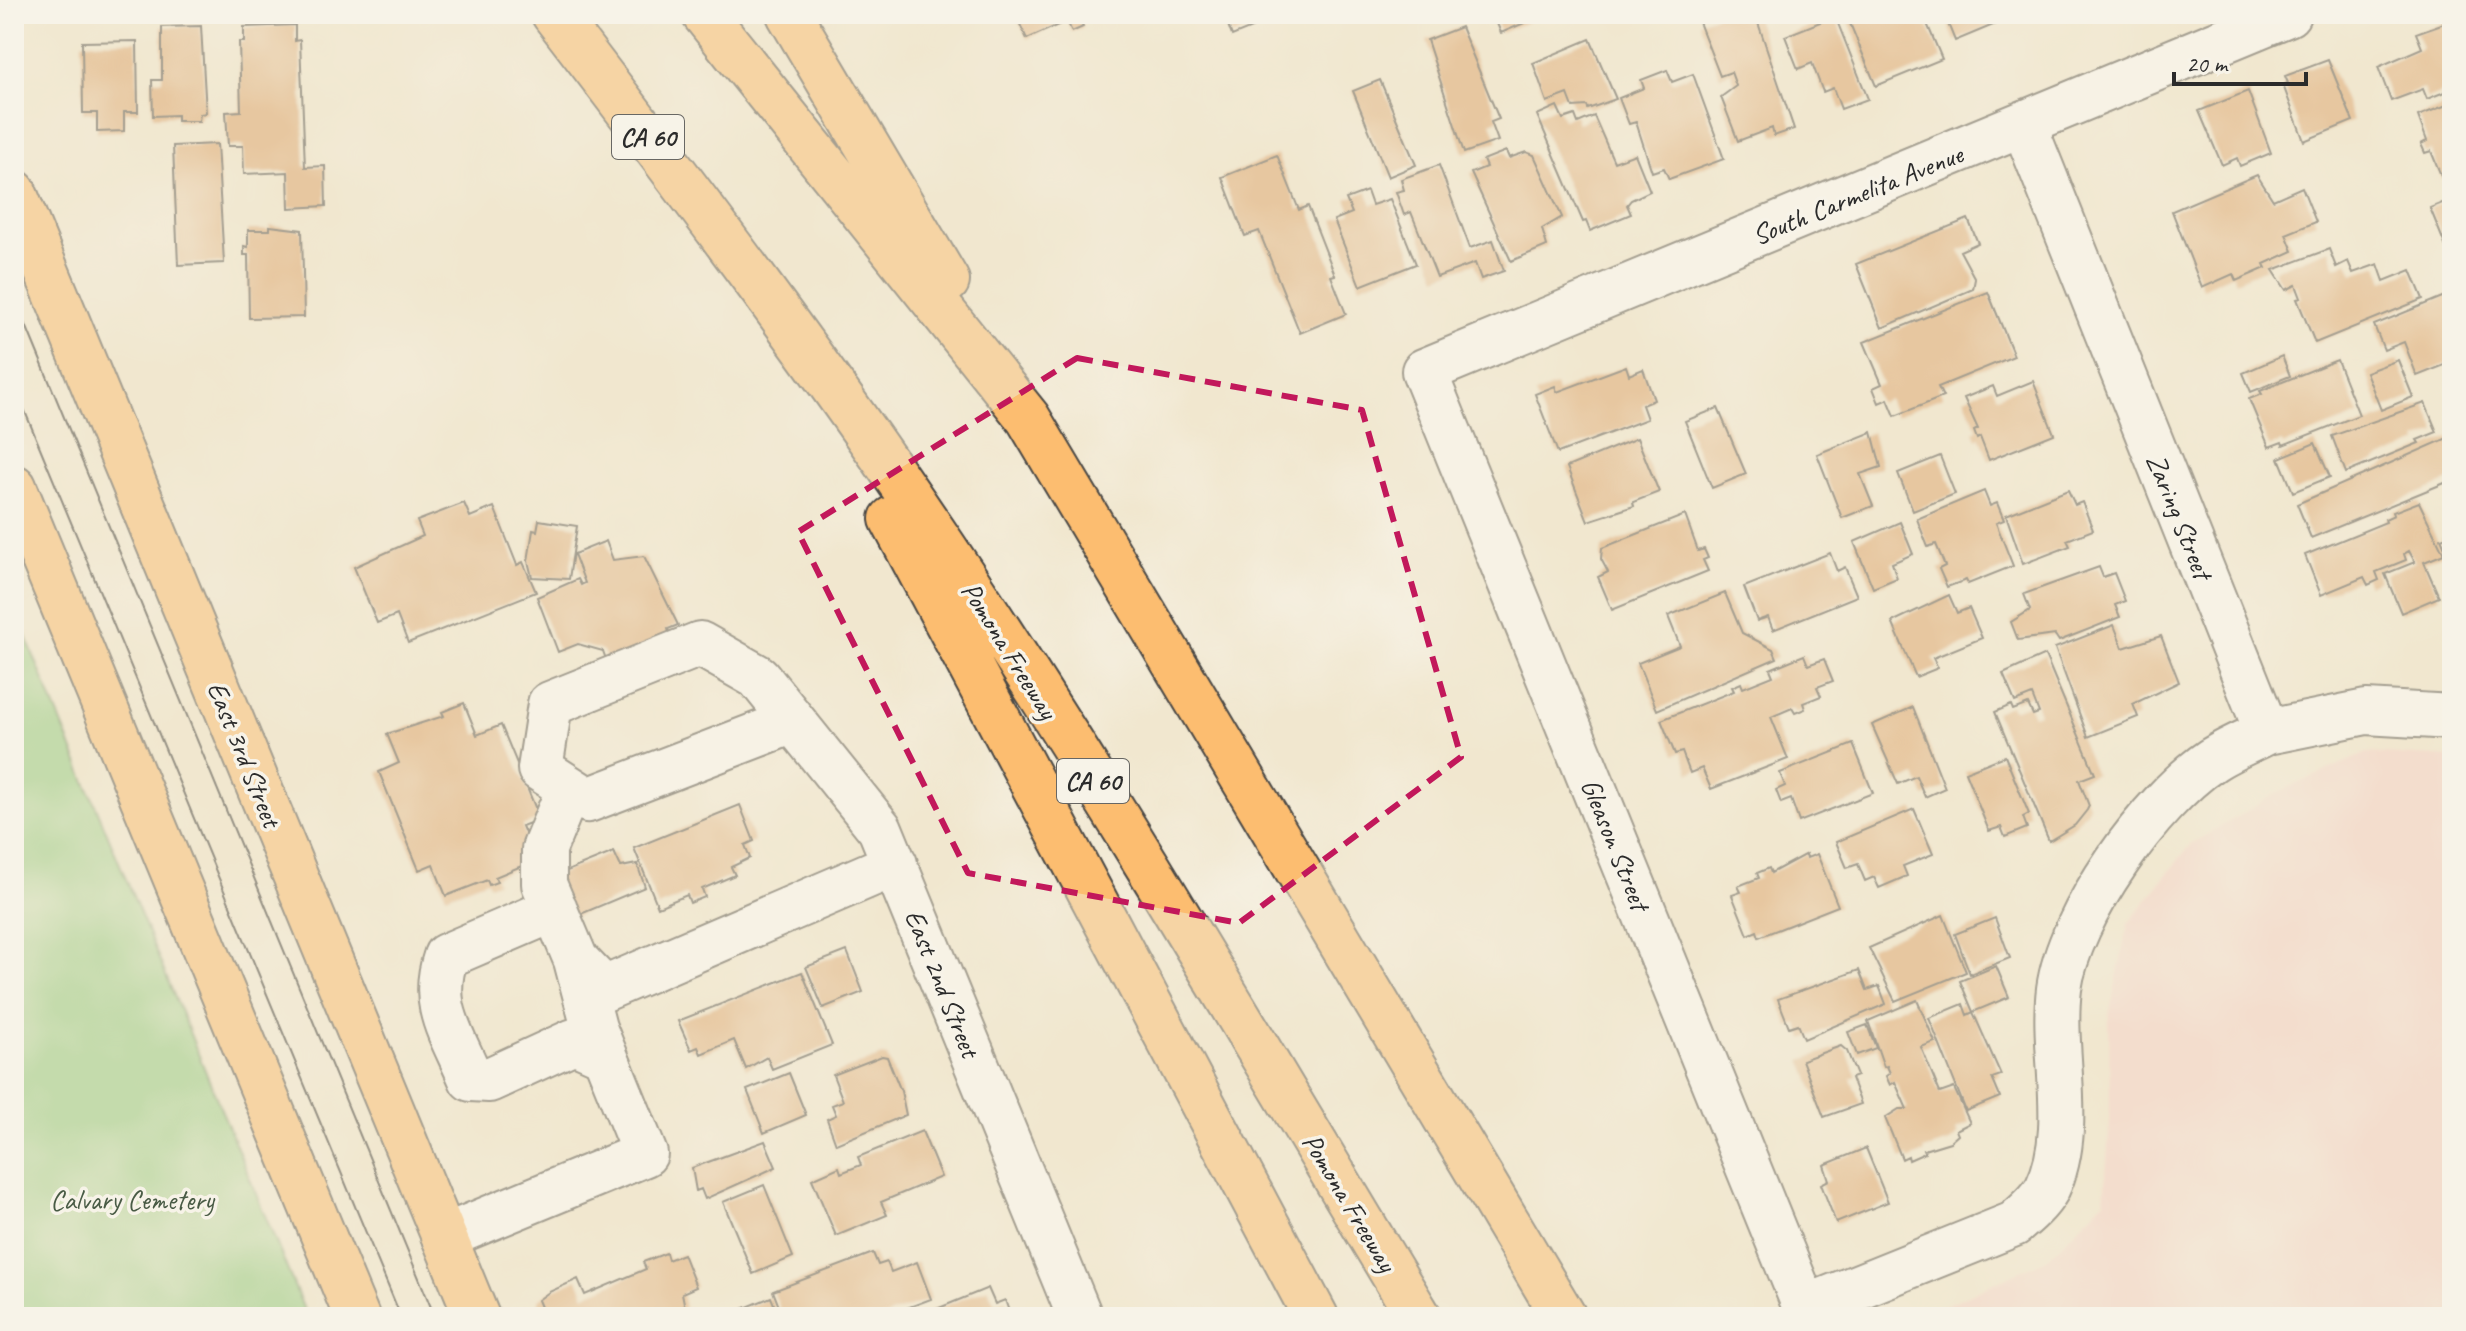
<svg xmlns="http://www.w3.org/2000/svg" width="2466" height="1331" font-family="Caveat,sans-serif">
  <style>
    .built { fill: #f7d0ca }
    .green { fill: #8fcc81; stroke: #5d7c56; stroke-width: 2 }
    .building { fill: #dca066 }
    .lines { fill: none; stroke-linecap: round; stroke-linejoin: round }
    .minor-casing { stroke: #494744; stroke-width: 48 }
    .major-casing { stroke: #494744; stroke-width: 48 }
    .highway-casing { stroke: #494744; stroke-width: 48 }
    .minor { stroke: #fff; stroke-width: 44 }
    .major { stroke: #fcbd6f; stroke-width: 44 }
    .highway { stroke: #fcbd6f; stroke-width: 44 }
    .tram { stroke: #2b2b2b; stroke-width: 2 }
    .marked { fill: none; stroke: #c2185b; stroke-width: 6; stroke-dasharray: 16 10; stroke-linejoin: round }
    .labels { text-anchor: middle; stroke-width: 7; stroke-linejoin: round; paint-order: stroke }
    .shield { fill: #f7f3e8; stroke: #686764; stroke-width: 2 }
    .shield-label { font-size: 26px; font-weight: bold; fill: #2b2b2b }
    .street-label { font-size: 28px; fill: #2b2b2b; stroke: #f7f3e8 }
    .park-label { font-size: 28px; fill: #495b45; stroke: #f7f3e8 }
  </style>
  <rect width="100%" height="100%" fill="#f7f3e8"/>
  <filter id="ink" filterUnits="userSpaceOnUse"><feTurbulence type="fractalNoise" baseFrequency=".0125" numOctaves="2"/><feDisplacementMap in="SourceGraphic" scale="16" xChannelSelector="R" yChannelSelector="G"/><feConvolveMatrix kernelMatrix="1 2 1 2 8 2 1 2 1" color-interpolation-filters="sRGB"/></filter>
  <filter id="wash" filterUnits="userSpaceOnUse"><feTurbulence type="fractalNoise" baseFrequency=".006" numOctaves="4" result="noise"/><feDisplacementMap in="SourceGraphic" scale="32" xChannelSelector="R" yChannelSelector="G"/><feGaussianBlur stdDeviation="1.8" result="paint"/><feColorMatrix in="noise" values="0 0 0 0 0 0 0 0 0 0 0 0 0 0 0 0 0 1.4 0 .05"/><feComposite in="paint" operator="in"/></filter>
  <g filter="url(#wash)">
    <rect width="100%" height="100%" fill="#f1e7cf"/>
    <path class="built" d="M2367,753L2452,758V1317H1920L2047,1259L2104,1201L2110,1121L2109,1016L2128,924L2190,845L2278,792Z"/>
    <path class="green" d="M14,608L307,1317H14Z"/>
    <g id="blocks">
      <path class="building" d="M1015,14H1077L1083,27L1072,32L1067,21L1027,39Z
        M1224,14H1286L1232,36Z
        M1493,14H1526L1529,21L1501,33Z
        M1720,14H1755L1794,129L1774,136L1772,128L1738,141L1721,97L1736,86L1731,72L1720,76L1699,22Z
        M1846,14H1923L1942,59L1876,86Z
        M1944,14H2008L2010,18L1955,41Z
        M1835,16L1868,99L1841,109L1833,88L1823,92L1812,63L1798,69L1785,36Z
        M2450,21L2452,89L2427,99L2423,89L2391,101L2378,67L2422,48L2416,33Z
        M295,25V41L300,40L305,167L325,166L326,206L289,208L288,172L244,174L243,146H228L226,112L241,111L239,42H244V27Z
        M201,26L206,113L200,114L199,121H177V115L153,116L152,80H162V27Z
        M1461,27L1499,119L1491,122L1498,141L1464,153L1427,40Z
        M1590,39L1616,99L1588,109L1587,106L1573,107L1568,94L1547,102L1533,63Z
        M137,41L138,112H124V131L97,132V113H83L82,42Z
        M2328,60L2353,121L2304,141L2283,85L2288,83L2285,76Z
        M1667,70L1672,82L1693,74L1724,159L1669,179L1664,168L1652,172L1636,122L1629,124L1619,98L1644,88L1641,80Z
        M1380,80L1416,165L1388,177L1353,91Z
        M2248,91L2271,153L2240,166L2237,158L2222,165L2199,111Z
        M2452,103V174L2442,178L2431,151L2425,153L2421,144L2427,141L2418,116Z
        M1557,106L1563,119L1575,115L1578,123L1594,116L1614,162L1635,154L1650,191L1631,200L1627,205L1631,214L1590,231L1586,221L1583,222L1537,115Z
        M217,144L224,263L178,265L173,146Z
        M1506,151L1509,158L1526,152L1534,155L1562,217L1542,229L1547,246L1511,261L1471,173L1486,167L1483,160Z
        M1277,155L1299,210L1308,206L1335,275L1331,276L1346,314L1300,333L1259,231L1245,236L1222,177Z
        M1439,165L1470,248L1493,240L1504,271L1481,279L1475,263L1437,277L1411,212L1404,215L1396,192L1404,190L1401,179Z
        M2257,175L2273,200L2302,187L2316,222L2286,234L2293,251L2264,264L2266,268L2236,281L2233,274L2202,288L2172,211Z
        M1367,191L1372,205L1390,199L1416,264L1360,286L1334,220L1352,213L1346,199Z
        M2452,199V262L2430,208Z
        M1968,219L1978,243L1960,251L1975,279L1973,289L1882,328L1856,264Z
        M270,226L302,230L304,317L249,318L248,255H244V246L248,247V230H270Z
        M2329,249L2336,267L2348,261L2353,273L2378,264L2384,281L2411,270L2423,299L2315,343L2297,299L2301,298L2296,285L2286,290L2273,270Z
        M1988,292L2014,356L1938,387L1943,397L1895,416L1888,399L1879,403L1873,388L1882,384L1864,342Z
        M2452,293V362L2417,376L2404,342L2384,350L2374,325Z
        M2282,356L2290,376L2251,392L2243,373Z
        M2337,360L2359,415L2283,445L2282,442L2269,447L2249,399L2262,394L2260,391Z
        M2398,360L2413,397L2381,410L2366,372Z
        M1626,366L1629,375L1643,369L1654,400L1642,405L1647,419L1558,453L1535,394L1555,386L1557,392Z
        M2033,381L2054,434L1989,460L1980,437L1977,439L1974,431L1978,429L1964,398L1993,386L1997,396Z
        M2425,403L2437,432L2417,440L2419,443L2346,473L2332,436Z
        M1718,408L1746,474L1712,488L1685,421Z
        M1872,432L1881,467L1860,474L1873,506L1842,518L1817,454Z
        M2452,436V480L2311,538L2297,504Z
        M1637,438L1659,492L1633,502L1634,506L1588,521L1567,467Z
        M2315,443L2330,477L2293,492L2279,458Z
        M1940,456L1955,494L1913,511L1898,473Z
        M2068,490L2075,505L2082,502L2093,530L2067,540L2070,546L2023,564L2006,515Z
        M1984,491L1990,506L1997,503L2004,520L1996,523L2013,566L1968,584L1966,580L1947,587L1939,569L1945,566L1936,544L1928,547L1917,519Z
        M2419,502L2444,554L2424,562L2439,597L2401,613L2385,574L2415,562L2409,551L2404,554L2406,560L2376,572L2379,580L2368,585L2364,577L2321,595L2305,555L2386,522L2385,519L2394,515L2393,512Z
        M464,503L470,517L494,507L517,565L523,562L536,592L408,643L397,615L377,623L354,567L423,536L417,521Z
        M1685,515L1698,551L1704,549L1708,558L1703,560L1708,571L1612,610L1598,577L1608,572L1601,559L1602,548Z
        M539,520L577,526L569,579L532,577L528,561L533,530L537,531Z
        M1900,522L1913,554L1892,563L1897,578L1873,588L1854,542Z
        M2452,534V565L2441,538Z
        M606,541L613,560L644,556L678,625L668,629L670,635L607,662L603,651L578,644L558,652L537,597L578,579L581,585L585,583L574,554Z
        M1830,553L1837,571L1845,567L1857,596L1773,630L1768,617L1757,621L1744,587Z
        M2099,567L2103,577L2114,573L2125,601L2115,605L2120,617L2059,641L2055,635L2018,640L2011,622L2030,610L2024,594Z
        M1725,593L1742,633L1773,649L1777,658L1657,710L1638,663L1680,646L1668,616Z
        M1949,595L1957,613L1969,608L1982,638L1933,658L1938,668L1916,677L1892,622Z
        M2114,625L2123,648L2161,636L2179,682L2133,704L2138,717L2088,737L2055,648Z
        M1804,655L1808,665L1824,659L1833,681L1817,687L1821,696L1803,703L1805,709L1795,713L1792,708L1771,717L1788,759L1711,789L1702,768L1690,773L1682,752L1675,754L1661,720L1734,691L1732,687L1741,683L1743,688L1773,676L1770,669Z
        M2045,655L2095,774L2079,780L2089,806L2087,810L2075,825L2049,841L1995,712L2011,705L2013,710L2028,704L2033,715L2039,713L2032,695L2015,702L2003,674Z
        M464,703L477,735L501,725L540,819L522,826L536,860L495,877L497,882L489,885L487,880L446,896L433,864L419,870L379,772L399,763L387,734L444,716L442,712Z
        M1913,707L1945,788L1925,797L1916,776L1898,784L1872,725Z
        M1853,744L1873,793L1799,822L1791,799L1781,803L1776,790L1785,786L1780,773Z
        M2005,756L2029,814L2023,817L2027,828L2005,837L2001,827L1989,831L1965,772Z
        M740,805L754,841L745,845L750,858L731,867L735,875L702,889L705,897L690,903L687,895L658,907L634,848Z
        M1914,809L1933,854L1903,866L1907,876L1879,888L1874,877L1865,881L1858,864L1847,868L1836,842Z
        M614,852L621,867L637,864L645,887L569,919L552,877Z
        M1806,854L1807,858L1817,854L1838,906L1759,937L1757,931L1748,935L1732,895L1741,892L1738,886L1759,878L1757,873L1769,868L1771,873Z
        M1943,915L1966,972L1895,1001L1869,948Z
        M1995,918L2010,958L1970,974L1955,934Z
        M847,951L863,992L823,1008L806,967Z
        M1996,966L2009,997L1973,1012L1960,981Z
        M1859,970L1867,990L1879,986L1886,1004L1804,1039L1798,1024L1789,1027L1778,999Z
        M802,972L832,1045L772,1069L767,1057L746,1069L734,1040L701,1054L698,1047L691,1050L678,1021Z
        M1917,1000L1935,1042L1921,1047L1940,1093L1954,1088L1970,1123L1956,1130L1958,1135L1950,1142L1924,1150L1925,1153L1909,1160L1908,1156L1902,1159L1885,1118L1899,1109H1907L1895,1082L1890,1085L1886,1076L1890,1073L1887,1066L1884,1067L1868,1021Z
        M1963,1004L1967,1015L1973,1012L2001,1075L1992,1078L2000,1097L1966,1111L1929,1018Z
        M1867,1025L1876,1048L1857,1055L1848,1032Z
        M1841,1046L1847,1051L1857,1076L1851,1078L1861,1104L1824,1117L1802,1060Z
        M882,1056L887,1057L901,1091L906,1115L836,1144L827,1119L836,1115L832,1105L843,1101L833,1075Z
        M789,1073L806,1115L764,1133L747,1090Z
        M922,1131L941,1177L881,1202L887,1215L836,1236L812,1179L839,1167L841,1173L861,1165L858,1157Z
        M765,1141L776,1167L705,1199L701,1189L696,1191L692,1168Z
        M1866,1148L1888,1202L1836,1223L1821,1184L1829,1180L1824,1165Z
        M764,1185L793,1257L753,1274L723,1202Z
        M666,1253L668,1260L683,1254L696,1287L682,1293L685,1308L665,1317L659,1312L656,1317H545L538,1300L549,1292L578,1279L585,1295L646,1269L643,1262Z
        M873,1253L878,1265L887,1262L891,1272L917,1262L931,1299L883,1317H783L773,1291Z
        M988,1288L995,1304L1005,1300L1011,1317H917Z
        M771,1297L779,1317H737L735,1312Z"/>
    </g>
  </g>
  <g filter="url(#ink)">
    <use href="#blocks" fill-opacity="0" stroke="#494744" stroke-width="2"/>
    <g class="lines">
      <g class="minor-casing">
        <path id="minor" d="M2024,125L2267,732L2366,712L2452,717
          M793,721L588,800L540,769L550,704L700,644L758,677L880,829L1080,1317
          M569,788L544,849V884L576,960L604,989L895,864
          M555,909L446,956C429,1005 452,1034 471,1079L489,1080L574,1041L605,1055
          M444,1237L645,1154L594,1028L576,960
          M1805,1308L2014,1224C2026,1214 2039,1203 2047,1189C2076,1129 2051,1053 2059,989C2069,915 2151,801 2212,760C2229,749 2249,741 2267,732
          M1809,1317L1424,371L2288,14"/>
      </g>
      <g class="major-casing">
        <path id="major" d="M14,192L477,1317
          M14,487L357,1317"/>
      </g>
      <g class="highway-casing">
        <path id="highway" d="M554,14C696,199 837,385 966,580C1125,820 1270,1070 1419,1317
          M704,14L1028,418L1564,1317
          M789,14L947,281
          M892,519L1316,1317"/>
      </g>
      <use href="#minor" class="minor"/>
      <use href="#major" class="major"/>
      <use href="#highway" class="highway"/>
      <path class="tram" d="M14,296L435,1317
        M14,385L401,1317"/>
    </g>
  </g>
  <path d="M0 0H2466V1331H0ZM1077,358L1362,410L1461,757L1239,923L968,873L798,532Z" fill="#f1e7cf" fill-opacity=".55" fill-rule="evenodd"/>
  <path class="marked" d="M1077,358L1362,410L1461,757L1239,923L968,873L798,532Z"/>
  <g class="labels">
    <g class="shield">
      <rect x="612" y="115" width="72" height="44" rx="6"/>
      <rect x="1057" y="759" width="72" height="44" rx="6"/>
    </g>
    <g class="shield-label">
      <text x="648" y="146">CA 60</text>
      <text x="1093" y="790">CA 60</text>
    </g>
    <g class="street-label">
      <text transform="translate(1857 194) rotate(-22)" y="10">South Carmelita Avenue</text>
      <text transform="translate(2180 516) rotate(68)" y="10">Zaring Street</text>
      <text transform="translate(1010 650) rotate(58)" y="10">Pomona Freeway</text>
      <text transform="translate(245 754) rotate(68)" y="10">East 3rd Street</text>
      <text transform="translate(1616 844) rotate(68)" y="10">Gleason Street</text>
      <text transform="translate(943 983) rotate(68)" y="10">East 2nd Street</text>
      <text transform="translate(1350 1202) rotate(59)" y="10">Pomona Freeway</text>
    </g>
    <g class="park-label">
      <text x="132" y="1209">Calvary Cemetery</text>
    </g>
  </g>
  <rect width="2466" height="1331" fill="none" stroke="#f7f3e8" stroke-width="48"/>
  <path d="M2174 72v12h132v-12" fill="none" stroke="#2b2b2b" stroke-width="4"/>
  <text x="2186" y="72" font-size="24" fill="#2b2b2b" stroke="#f7f3e8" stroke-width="6" paint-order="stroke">20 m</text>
</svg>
